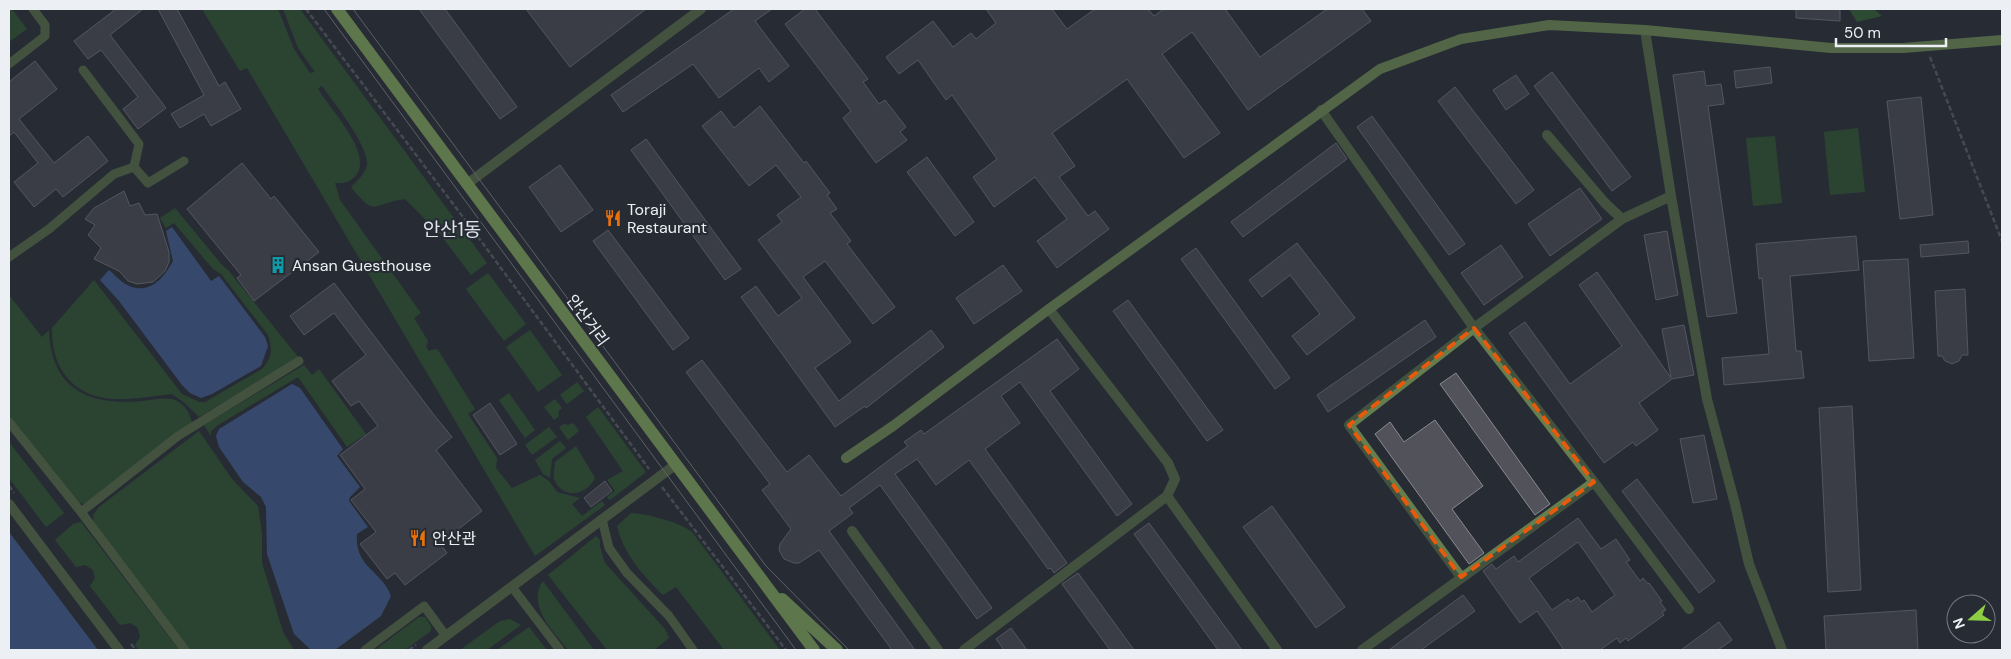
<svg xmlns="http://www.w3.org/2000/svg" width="2011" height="659" font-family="'DM Sans','Noto Sans KR',sans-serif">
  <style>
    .green { fill: #32622f }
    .forest { fill: #356f32 }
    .water { fill: #496eaf }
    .building { fill: #52525b; stroke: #8a8994; fill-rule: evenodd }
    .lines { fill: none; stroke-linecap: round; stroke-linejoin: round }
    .path { stroke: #6b6f76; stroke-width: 2.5; stroke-dasharray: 5 2.5; stroke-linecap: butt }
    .lane { stroke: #667e4d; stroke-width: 9 }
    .street { stroke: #667e4d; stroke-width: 10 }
    .secondary { stroke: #87ad5d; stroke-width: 10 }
    .primary { stroke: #a0d168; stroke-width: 12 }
    .tram { stroke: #9ea2a8; stroke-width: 1 }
    .marked { fill: none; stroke: #e8590c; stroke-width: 4; stroke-dasharray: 10 6; stroke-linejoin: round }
    .labels { text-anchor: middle; stroke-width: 4.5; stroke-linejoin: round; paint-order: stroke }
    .poi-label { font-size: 16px; fill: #eceff4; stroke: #272c34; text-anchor: start }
    .street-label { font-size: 16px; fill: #eceff4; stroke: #272c34 }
    .quarter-label { font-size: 19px; fill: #dee5ef; stroke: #272c34 }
  </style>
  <rect width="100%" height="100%" fill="#272c34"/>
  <path class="green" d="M9,9H12L27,29L9,42Z
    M202,9H278L294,49L310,73L315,72L298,48L283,9H300L487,263L471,275L440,234L405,199C372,203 377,219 351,187C357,181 365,174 367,165C369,146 334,103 323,87L321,86L318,89C329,109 385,164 347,182C344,183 338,183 335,183L340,200L421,313L414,318L428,341L426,347L429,351L435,349L438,350L475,409L468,414L497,458L496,468L512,488L540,475L549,481L557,492L580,498L572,504L582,516L602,501L605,505L535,556L247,68L240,71Z
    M1858,128L1865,192L1830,195L1824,132Z
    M1775,136L1782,203L1753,206L1746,138Z
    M175,208L222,265L228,270L299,358L199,417L185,403L172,394C153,396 133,400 113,399C72,396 51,367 52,328L94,280L182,394L199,402H205L262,369C272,358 273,349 268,335L221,274L213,269L174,223L166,228L160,218Z
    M488,273L526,324L504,341L466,289Z
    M9,295L42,337L49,330C51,390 89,406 143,401C154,400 167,396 177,401C186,406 190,414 192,423L85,504L77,503L9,417Z
    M530,330L562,375L538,392L506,347Z
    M304,365L312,375L319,369L366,434L347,447L298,377L218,425L211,431V436L204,425Z
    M577,382L584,391L567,404L560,395Z
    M509,393L535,430L525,438L499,400Z
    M555,399L562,408L558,412L559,416L554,420L544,407Z
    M598,407L646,472L610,500L607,497L615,491L607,480L623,471L586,417Z
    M573,423L579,431L568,440L559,427L564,424L568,425Z
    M549,427L557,437L532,455L525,445Z
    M199,431L232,479L258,506L262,534V563L283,632L294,650H189L94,523L93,515L99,507Z
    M560,441L566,448L552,459L550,478L543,474L535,460Z
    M9,442L64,513L46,527L9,478Z
    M576,446L595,478C587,495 564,500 555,481C552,476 555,468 555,462Z
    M631,513C647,514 680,522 692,532L780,650H724L676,587L663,595C643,575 624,555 617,526Z
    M81,522L179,650H139L135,645L140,637L138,628L130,623L120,625L90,586L95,578L93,570L85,565L76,567L55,540L73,524Z
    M596,536L600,540V547L605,563L665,629L669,638L654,650H607L548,575Z
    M543,581L594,650H568C554,632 526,605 543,581Z
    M419,617H425L431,626V631L405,650H375Z
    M510,619L521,625L487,650H460L500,621Z
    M529,627L547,650H497Z"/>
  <path class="forest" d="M1849,9H1874L1882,16L1857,22Z"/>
  <path class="water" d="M172,227L211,281L219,276L265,337L268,346L261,366L212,394L201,398L190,393L182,385L119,301L100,280L109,270C115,275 121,282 127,285C149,296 164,278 173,261L166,231Z
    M292,384L300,388L343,449L337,456L360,487L350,497L349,501L368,527L357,534C354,567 382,571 391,596L381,616L335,650H311L294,634L267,554L266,507L261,497L243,482L219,447L216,436L219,429Z
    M9,532L98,650H9Z"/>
  <path class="building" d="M116,9H143L110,35L166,108L138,129L123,109L138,97L101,50L88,59L74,41Z
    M158,9H177L219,86L225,82L241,109L211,126L204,114L180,128L171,114L204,95Z
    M419,9H445L517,107L500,119Z
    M526,9H646L570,67Z
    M734,9H772L755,21L789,66L769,82L759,68L719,98L693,64L623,112L611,95Z
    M805,9H815L868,79L863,82L879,104L885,100L906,127L900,132L907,140L876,163L843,118L851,111L785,24Z
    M986,9H1052L1067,29L1095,9H1148L1154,16L1164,9H1225L1260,57L1327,9H1362L1371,21L1248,110L1192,32L1162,54L1220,133L1184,158L1127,79L1052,133L1075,166L1059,177L1088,216L1095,211L1109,229L1057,268L1037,241L1067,219L1035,177L994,207L973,177L997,159L952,95L946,100L918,60L899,74L886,57L933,21L953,47L971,33L976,39L996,23Z
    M1796,9H1840V21L1796,18Z
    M35,61L57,89L19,119L54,163L88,136L108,161L63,197L56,189L34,207L14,182L38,163L14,132L9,136V82Z
    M1770,67L1772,83L1736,88L1734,71Z
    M1704,71L1706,86L1721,84L1724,104L1708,106L1737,313L1707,317L1673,75Z
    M1552,72L1631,177L1612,191L1534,86Z
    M1516,75L1529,94L1506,110L1493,90Z
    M1455,87L1534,190L1516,204L1438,101Z
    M1921,97L1933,215L1900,219L1887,101Z
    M760,106L804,163L806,161L830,193L827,195L837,209L830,213L851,241L847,244L895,307L873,324L825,261L803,277L851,342L815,368L839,401L931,330L944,347L866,408L865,406L835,427L741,297L756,286L778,316L802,298L758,240L782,222L777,215L801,197L776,165L749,186L702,126L721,111L734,128Z
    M1372,116L1465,244L1449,255L1357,127Z
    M646,139L741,269L725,280L631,150Z
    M1336,143L1347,159L1243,237L1231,222Z
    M927,157L974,222L955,236L907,172Z
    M242,163L271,199L274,196L319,252L254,301L237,278L241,275L187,209Z
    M560,165L593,210L561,232L529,187Z
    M1580,188L1602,219L1550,256L1528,224Z
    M124,191L130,206L139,203L145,215L157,214L169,252V262L165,271L153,282L137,284L128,281L119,271L94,259L101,248L88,235L95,225L85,219L94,208Z
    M608,230L689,338L673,350L593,241Z
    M1667,231L1678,295L1656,300L1644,235Z
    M1856,236L1859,270L1790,276L1796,351H1801L1804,378L1724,385L1722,358L1769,354L1762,278L1759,279L1756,244Z
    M1968,241L1969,253L1921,257L1920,245Z
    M1297,243L1355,318L1307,355L1292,336L1320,314L1290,275L1262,297L1249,280Z
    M1501,245L1523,277L1484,305L1461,273Z
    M1196,248L1290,378L1275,389L1181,259Z
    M1908,259L1914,358L1869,361L1863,261Z
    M1003,265L1022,291L974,324L956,298Z
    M1597,272L1671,378L1662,329L1684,325L1694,375L1672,379L1639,403L1658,430L1636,446L1633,442L1604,463L1509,333L1525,322L1570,384L1622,346L1579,285Z
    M334,283L434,415L452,437L436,450L482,511L440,543L447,553L405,585L395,573L387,579L360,544L376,532L351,500L365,489L340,455L378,426L359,401L351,406L332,381L366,355L334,313L304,335L290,316Z
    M1965,289L1968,355H1962L1959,361L1952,364L1945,361L1942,356H1938L1935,291Z
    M1128,300L1223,430L1207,441L1113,311Z
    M1425,320L1436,337L1328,412L1317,395Z
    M1057,339L1079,369L1050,391L1132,504L1117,516L1020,382L1001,396L1020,423L985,449L1067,563L1054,573L1051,568L1048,569L969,460L936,485L917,459L895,474L992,608L977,619L880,485L849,508L853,513L829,531L915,650H892L819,550L799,563H794L784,559L779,550L780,544L791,529L762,490L770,484L686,372L702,360L787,472L809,455L841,496L908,446L904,442L921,430L924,434Z
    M1456,373L1550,504L1535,515L1440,384Z
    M490,403L517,444L500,455L473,415Z
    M1852,406L1861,590L1828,592L1819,408Z
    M1435,420L1483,486L1452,509L1484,553L1469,564L1375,434L1390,422L1404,442Z
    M1704,435L1717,499L1693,503L1680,439Z
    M1637,479L1715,581L1699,593L1622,491Z
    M605,481L612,491L591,507L584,498Z
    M1272,506L1345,607L1316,628L1243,527Z
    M1578,518L1601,549L1616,539L1630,560L1626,562L1640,581L1643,578L1648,584L1649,583L1662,601L1660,602L1666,610L1662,612L1664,615L1628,641L1626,638L1620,643L1617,638L1600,650H1564L1537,611L1520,623L1483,571L1492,564L1496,569L1514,556L1518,562ZM1578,542L1615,595L1592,612L1584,600L1581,602L1578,597L1570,602L1568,599L1552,610L1529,578Z
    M1149,523L1242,650H1218L1134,534Z
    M1078,573L1134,650H1110L1062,584Z
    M1463,595L1475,611L1421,650H1389Z
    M1916,610L1918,650H1826L1824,616Z
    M1719,622L1732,640L1718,650H1681Z
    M1011,628L1027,650H1004L996,639Z"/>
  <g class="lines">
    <path class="path" d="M306,9L481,241L649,469
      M1930,57L2002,241
      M9,486L14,493
      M662,487L786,650
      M131,644L136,650
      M409,650L416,645"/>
    <path class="lane" d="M9,64L45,36V25L33,9
      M83,70L139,144L134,167
      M9,257L49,229L114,174L134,167L148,183L184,161
      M9,422L81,512L185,650
      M81,512L178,436L299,361
      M602,519L609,548L627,573L669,616L693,650
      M512,587L560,650
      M365,650L424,606L446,636"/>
    <path class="street" d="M1645,30L1671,196L1707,399L1735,504L1749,564L1782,650
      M1321,110L1474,328L1594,482L1689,609
      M1547,135L1605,203L1622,219
      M467,184L701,9
      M1167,496L1277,650
      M9,504L119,650
      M852,531L938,650
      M1461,577L1349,425L1474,328L1622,219L1671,196
      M427,650L675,465
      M964,650L1167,496L1175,479L1168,463L1049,309
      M1362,650L1594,482"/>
    <path class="secondary" d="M846,458L893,426L1049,309L1380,69L1461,39L1549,25L1645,30L1831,48H1903L2002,40"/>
    <path class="primary" d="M337,9L814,650
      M782,599L837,650"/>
    <path class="tram" d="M324,9L796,650
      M353,9L766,566L849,650"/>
  </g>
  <path d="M0 0H2011V659H0ZM1474,328L1594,482L1461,577L1349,425Z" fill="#272c34" fill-opacity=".55" fill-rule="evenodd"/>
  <path class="marked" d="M1474,328L1594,482L1461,577L1349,425Z"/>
  <defs>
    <g id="restaurant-bare" transform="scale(1.35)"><path d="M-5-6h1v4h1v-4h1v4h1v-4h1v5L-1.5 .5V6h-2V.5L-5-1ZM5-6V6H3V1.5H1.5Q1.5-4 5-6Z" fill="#e8710a" stroke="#272c34" stroke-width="2.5" paint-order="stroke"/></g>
    <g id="building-bare" transform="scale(1.35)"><path d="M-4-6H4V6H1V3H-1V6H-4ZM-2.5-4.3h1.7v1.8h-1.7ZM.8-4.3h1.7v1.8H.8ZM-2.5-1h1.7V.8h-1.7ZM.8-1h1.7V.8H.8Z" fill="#0f9aa8" stroke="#272c34" stroke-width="2.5" paint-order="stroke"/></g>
  </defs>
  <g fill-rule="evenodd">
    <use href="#restaurant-bare" x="613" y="218"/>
    <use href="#building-bare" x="278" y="265"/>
    <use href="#restaurant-bare" x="418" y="538"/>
  </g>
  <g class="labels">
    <g class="poi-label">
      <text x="627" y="215">Toraji<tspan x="627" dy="18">Restaurant</tspan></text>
      <text x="292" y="271">Ansan Guesthouse</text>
      <text x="432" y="544">안산관</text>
    </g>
    <g class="street-label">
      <text transform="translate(588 320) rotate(54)" y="6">안산거리</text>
    </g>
    <g class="quarter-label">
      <text x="452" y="236">안산1동</text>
    </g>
  </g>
  <rect width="2011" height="659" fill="none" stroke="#eceff4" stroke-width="20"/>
  <g transform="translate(1971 619) rotate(250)"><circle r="24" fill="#272c34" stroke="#767a81"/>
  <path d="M0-4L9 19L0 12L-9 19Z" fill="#8ece43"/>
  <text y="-8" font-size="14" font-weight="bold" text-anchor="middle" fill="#eceff4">N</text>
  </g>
  <path d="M1836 38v8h110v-8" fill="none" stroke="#eceff4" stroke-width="2.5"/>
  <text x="1844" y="38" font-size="15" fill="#eceff4" stroke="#272c34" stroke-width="4" paint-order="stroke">50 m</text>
</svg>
